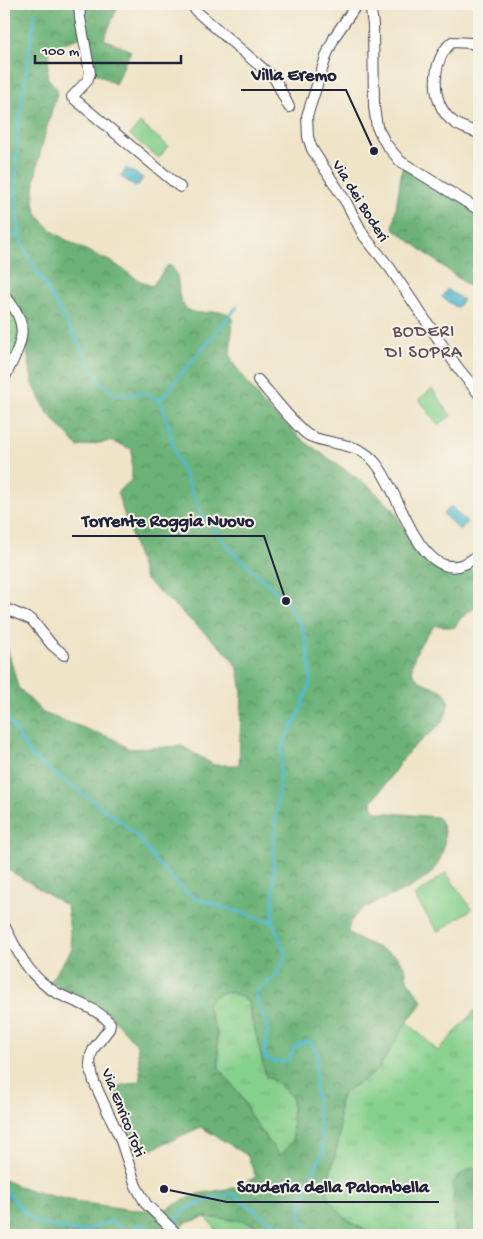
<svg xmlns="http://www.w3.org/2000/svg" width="483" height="1239" font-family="'Gochi Hand',sans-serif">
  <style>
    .grass { fill: url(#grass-tufts); stroke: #547964 }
    .forest { fill: url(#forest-crowns); stroke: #476a5a; fill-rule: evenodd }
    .park { fill: url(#park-dots); stroke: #547964 }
    .pitch { fill: #86d08d; stroke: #547964 }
    .water { fill: url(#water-ripples); stroke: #396e84 }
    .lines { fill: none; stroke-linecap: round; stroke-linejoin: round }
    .stream { stroke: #50bacd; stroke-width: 3 }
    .minor-casing { stroke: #413f50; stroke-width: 12 }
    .minor { stroke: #fff; stroke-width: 10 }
    .labels { text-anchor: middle; stroke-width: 4; stroke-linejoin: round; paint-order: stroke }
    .street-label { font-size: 16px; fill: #22223b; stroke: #f7f3e8 }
    .neighbourhood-label { font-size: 18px; letter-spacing: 1px; fill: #604e57; stroke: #f7f3e8 }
    .leader { fill: none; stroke: #22223b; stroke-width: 2 }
    .callout-dot { fill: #22223b; stroke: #f7f3e8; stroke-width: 2 }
    .callout-label { font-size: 18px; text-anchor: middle; font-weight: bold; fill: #22223b; stroke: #f7f3e8; stroke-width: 4; stroke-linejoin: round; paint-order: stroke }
  </style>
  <defs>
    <pattern id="grass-tufts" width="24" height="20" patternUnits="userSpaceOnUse" patternTransform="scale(1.25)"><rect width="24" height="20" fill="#86d08d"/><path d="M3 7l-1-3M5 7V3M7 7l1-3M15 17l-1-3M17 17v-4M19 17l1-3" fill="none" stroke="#73b27b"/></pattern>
    <pattern id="forest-crowns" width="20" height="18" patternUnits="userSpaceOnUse" patternTransform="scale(1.25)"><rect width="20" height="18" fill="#6cb278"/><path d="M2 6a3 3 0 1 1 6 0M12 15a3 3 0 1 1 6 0" fill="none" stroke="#589064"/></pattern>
    <pattern id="park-dots" width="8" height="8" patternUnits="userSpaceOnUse" patternTransform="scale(1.25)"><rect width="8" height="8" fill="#86d08d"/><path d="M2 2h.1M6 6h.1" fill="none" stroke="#73b27b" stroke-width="1.8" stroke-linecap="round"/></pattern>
    <pattern id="water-ripples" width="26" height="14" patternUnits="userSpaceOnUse" patternTransform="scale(1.25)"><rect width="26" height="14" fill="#50bacd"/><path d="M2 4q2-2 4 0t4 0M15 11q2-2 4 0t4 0" fill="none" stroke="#4297a8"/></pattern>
  </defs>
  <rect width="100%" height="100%" fill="#f7f3e8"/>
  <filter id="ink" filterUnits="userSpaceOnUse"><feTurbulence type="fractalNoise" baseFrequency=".02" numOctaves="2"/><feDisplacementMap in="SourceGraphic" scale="10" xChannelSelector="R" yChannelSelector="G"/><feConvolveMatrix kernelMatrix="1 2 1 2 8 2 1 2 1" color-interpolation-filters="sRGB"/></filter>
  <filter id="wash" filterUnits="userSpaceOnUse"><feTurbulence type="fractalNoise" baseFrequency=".0096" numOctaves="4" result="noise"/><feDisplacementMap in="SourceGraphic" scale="20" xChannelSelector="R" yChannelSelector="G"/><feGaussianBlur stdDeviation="1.12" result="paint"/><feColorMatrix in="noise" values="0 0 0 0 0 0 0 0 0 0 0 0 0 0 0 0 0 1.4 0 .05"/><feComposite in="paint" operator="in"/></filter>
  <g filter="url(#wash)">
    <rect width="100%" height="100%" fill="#efe4c8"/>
    <path class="grass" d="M232,992L248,1001L252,1023L275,1081L292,1097L293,1141L280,1156L251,1117L241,1096L219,1068L217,1033L207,1006C213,994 219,993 232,992Z
      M479,1006V1168L470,1169L456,1178L452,1206L456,1235H373L347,1220L328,1199V1181L339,1139V1103L344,1092L373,1074L380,1067L407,1022L438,1051Z
      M206,1217L243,1221L287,1235H220Z"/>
    <path class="forest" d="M4,4H113L118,6L104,39L131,51L115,84L92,71L84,36L50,48L47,77L58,90C51,114 25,191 37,213C53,240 87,249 113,263C126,271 137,281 152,286L168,265L172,267C183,278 174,296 185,307C198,321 220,303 233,318L230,354L233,363L263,404L305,442L370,487L394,510L412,543L421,554L436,565L468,566L472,569L477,606L461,618L454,628L436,625C426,634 422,641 416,653C397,694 452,677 448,705C447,712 445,718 441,723C432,734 418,741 409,751C396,767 386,785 372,801L373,808L378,812L437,817C445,825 445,835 444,846C435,903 352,891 348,931L354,937L396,956L405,967L407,979L423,1002L407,1022L380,1067L373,1074L344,1092L339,1103V1139L328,1181V1198L347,1220L373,1235H287L243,1221L206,1217L186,1223L174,1235H4V1180C40,1196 81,1203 120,1208C136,1211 145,1209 160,1212L197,1194L233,1188L256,1177L247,1155L201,1127L139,1155L129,1139L126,1118L111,1088L141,1081L137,1045L108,1013L50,981L72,949L67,906L4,867V635L18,687L43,713L114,739L129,749L182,746L214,765H239L242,691L238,669L228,654L145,579L117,492L132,480V449L110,441L78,447L47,412L33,384L25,340L4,305ZM232,992L248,1001L266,1077L275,1081L292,1097L293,1141L280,1156L251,1117L241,1096L219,1068L217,1033L207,1006C213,994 219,993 232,992Z
      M403,163L479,212V294L393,228Z
      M479,1168V1235H456L453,1185C458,1174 467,1169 479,1168Z"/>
    <path class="park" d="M4,302L18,322V345L4,373Z"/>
    <path class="pitch" d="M140,123L168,146L159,158L130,135Z
      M432,389L451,416L438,425L419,399Z
      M446,873L472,909L438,932L414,896Z"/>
    <path class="water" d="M126,168L143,178L137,187L121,177Z
      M447,289L463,300L457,308L442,297Z
      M451,506L467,522L460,530L443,514Z"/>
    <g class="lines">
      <path class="stream" d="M35,14L17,132L16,208L21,242L100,382C104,385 108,390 112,392C133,402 145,381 163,406L176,456L202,514L231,550L286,601L302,627L307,644L311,680L301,709L282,747L274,840L273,922L286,955L276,976L257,991C255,1005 265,1012 267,1025C268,1035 265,1047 264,1057L275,1062L288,1061L295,1046L309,1041L317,1052L315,1086L323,1151L309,1182L299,1216L312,1235
        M4,241L20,233
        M159,401L237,307
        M4,713L32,757L122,822L138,837L157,863L186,892L200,900L273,922
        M4,1188L26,1214L37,1223L81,1232L110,1221L118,1225L128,1235
        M174,1227C179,1204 212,1199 232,1194L268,1220L305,1235
        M129,1235L139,1224L145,1227L141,1235
        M314,1235H333"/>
    </g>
  </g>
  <g filter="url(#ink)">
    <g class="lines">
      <g class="minor-casing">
        <path id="minor" d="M79,4L80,18L90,73L87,81L72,97L180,187
          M192,4L196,11L275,79L289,107
          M357,4L335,36L327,54L307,116L308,137L312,149L346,202L364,236L390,268L458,368L479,394
          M370,4L373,25L374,107L377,127L386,144L400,161L479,210
          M479,48L472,43L452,42C431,60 430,101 451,120C459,127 469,130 479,133
          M4,295C34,328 20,344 4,379
          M258,380C267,390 301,433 310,436C335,447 359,440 378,466C397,492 410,542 435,560C451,572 466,566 479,554
          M4,608L32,620L52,645L64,655
          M4,925C18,952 28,976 55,992C73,1002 96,1007 110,1023L109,1029L94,1048L91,1055L90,1064L94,1082L120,1138L136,1186L146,1204L175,1232"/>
      </g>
      <use href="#minor" class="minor"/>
    </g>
  </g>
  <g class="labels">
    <g class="street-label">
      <text transform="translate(362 200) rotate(58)" y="6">Via dei Boderi</text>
      <text transform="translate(125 1112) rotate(68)" y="6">Via Enrico Toti</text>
    </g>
    <g class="neighbourhood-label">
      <text x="424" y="336">BODERI<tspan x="424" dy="21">DI SOPRA</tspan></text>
    </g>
  </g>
  <path class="leader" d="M374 151L346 90H241M286 601L264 536H72M164 1189L227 1202H439"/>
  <g class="callout-dot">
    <circle cx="374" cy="151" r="5"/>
    <circle cx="286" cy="601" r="5"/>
    <circle cx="164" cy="1189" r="5"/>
  </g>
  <g class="callout-label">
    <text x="294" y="80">Villa Eremo</text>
    <text x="168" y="526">Torrente Roggia Nuovo</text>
    <text x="333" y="1192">Scuderia della Palombella</text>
  </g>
  <rect width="483" height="1239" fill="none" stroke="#f7f3e8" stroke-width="20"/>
  <path d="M35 55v8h146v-8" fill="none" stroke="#22223b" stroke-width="2.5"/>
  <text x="42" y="55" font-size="15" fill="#22223b" stroke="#f7f3e8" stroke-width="4" paint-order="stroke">100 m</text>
</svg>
